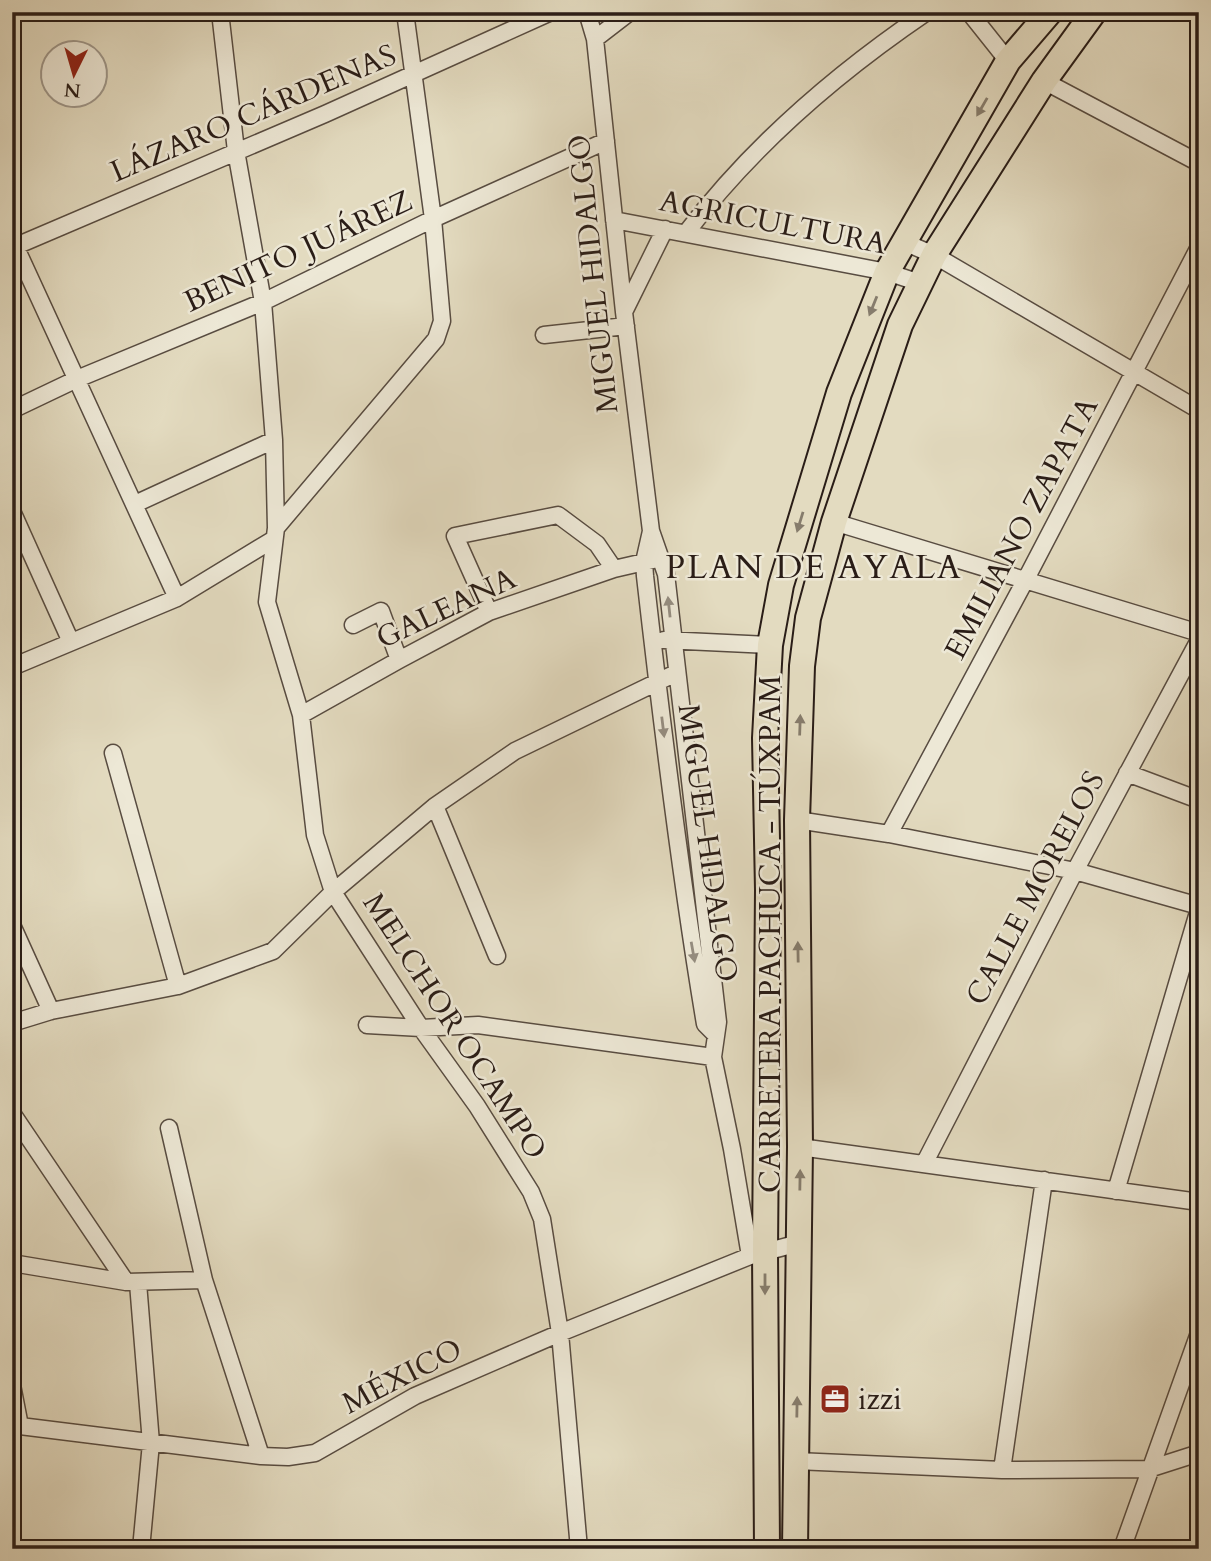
<svg xmlns="http://www.w3.org/2000/svg" width="1211" height="1561" font-family="Cardo,serif">
  <style>
    .lines { fill: none; stroke-linecap: round; stroke-linejoin: round }
    .street-casing { stroke: #584c41; stroke-width: 19 }
    .primary-casing { stroke: #2a1d17; stroke-width: 28 }
    .street { stroke: #ede8d6; stroke-width: 16 }
    .primary { stroke: #e3dbc0; stroke-width: 24 }
    .oneway { fill: #867c6c }
    .oneway2 { fill: #958d80 }
    .labels { text-anchor: middle; stroke-width: 5; stroke-linejoin: round; paint-order: stroke }
    .street-label { font-size: 30px; fill: #2a1d17; stroke: #ede8d6 }
    .poi-label { font-size: 30px; fill: #2a1d17; stroke: #ede8d6; text-anchor: start }
    .quarter-label { font-size: 33px; letter-spacing: 2px; fill: #2a1d17; stroke: #ede8d6 }
  </style>
  <rect width="100%" height="100%" fill="#e3dbc0"/>
  <filter id="stains"><feTurbulence type="fractalNoise" baseFrequency=".00286" numOctaves="4"/><feColorMatrix values="0 0 0 0 .2 0 0 0 0 .09 0 0 0 0 .02 0 0 0 .5 -.17"/></filter>
  <radialGradient id="worn" r=".72"><stop offset=".6" stop-color="#630" stop-opacity="0"/><stop offset="1" stop-color="#630" stop-opacity=".3"/></radialGradient>
  <g class="lines">
    <g class="street-casing">
      <path id="street" d="M220,12L236,151L263,302L274,440L276,528L267,602L301,715L315,835L333,892L421,1028L477,1106L531,1192L542,1219L560,1333L579,1549
        M587,12L595,39L624,312L651,531L666,574L718,1022L713,1057L732,1149L750,1256
        M969,12L1008,61
        M595,39L630,12
        M1044,81L1199,163
        M614,220L887,272L920,283
        M686,233C752,146 837,73 927,12
        M12,239L177,598
        M904,242L934,255L1199,410
        M16,246L325,114L551,12
        M624,312L665,229
        M544,335L626,326
        M12,410L77,379L263,302L433,219L606,141
        M135,504L274,440
        M12,511L71,642
        M834,522L1199,633
        M276,528L436,339L442,321L433,219L405,12
        M651,531L644,562L645,576C662,726 680,875 705,1024L715,1034
        M489,612L455,536L558,515L597,544L614,569
        M353,625L381,611L399,660
        M664,640L770,645
        M12,667L177,598L274,539
        M301,715L399,660L489,612L614,569L653,560
        M113,753L178,986
        M1127,773L1199,800
        M435,806L497,956
        M797,820L889,834L1075,871L1199,906
        M889,834L1026,579L1199,247
        M12,925L51,1011
        M12,1023L51,1011L178,986L273,951L333,892L435,806L515,751L676,673
        M367,1025L421,1028L478,1025L713,1057
        M12,1113L126,1282
        M169,1128L204,1280L261,1456
        M800,1147L1199,1202
        M924,1164L1075,871L1199,640
        M1116,1191L1199,909
        M12,1263L126,1282L204,1280
        M138,1283L151,1443L141,1549
        M12,1385L20,1426
        M12,1425L261,1456L288,1457L315,1453L415,1396L560,1333L750,1256L799,1243
        M796,1461L1002,1470L1149,1469L1199,1453
        M1002,1470L1044,1180
        M1122,1549L1199,1333"/>
    </g>
    <g class="primary-casing">
      <path id="primary" d="M767,1549L765,1251L768,890L765,738L770,645L781,585L839,393L887,272L1008,61L1050,12
        M795,1549L800,1147L797,820L802,666L808,618L834,522L900,325L934,255L1044,81L1094,12"/>
    </g>
    <use href="#street" class="street"/>
    <use href="#primary" class="primary"/>
  </g>
  <defs><path id="oneway-solid" d="M-6-.8H1V-3.2L6.5 0L1 3.2V.8H-6Z" transform="scale(1.75)"/></defs>
  <g class="oneway">
    <use href="#oneway-solid" transform="translate(982 107) rotate(120)"/>
    <use href="#oneway-solid" transform="translate(873 306) rotate(112)"/>
    <use href="#oneway-solid" transform="translate(800 522) rotate(107)"/>
    <use href="#oneway-solid" transform="translate(800 725) rotate(-88)"/>
    <use href="#oneway-solid" transform="translate(798 952) rotate(-91)"/>
    <use href="#oneway-solid" transform="translate(800 1180) rotate(-89)"/>
    <use href="#oneway-solid" transform="translate(765 1284) rotate(90)"/>
    <use href="#oneway-solid" transform="translate(797 1407) rotate(-89)"/>
  </g>
  <g class="oneway2">
    <use href="#oneway-solid" transform="translate(669 607) rotate(-96)"/>
    <use href="#oneway-solid" transform="translate(663 727) rotate(83)"/>
    <use href="#oneway-solid" transform="translate(693 952) rotate(80)"/>
  </g>
  <defs>
    <g id="office-square" transform="scale(1.575)"><rect x="-9" y="-9" width="18" height="18" rx="4" fill="#8f2418" stroke="#ede8d6"/><path d="M-6-3h4V-5.5h4V-3h4V5H-6ZM-1-4.5V-3h2v-1.5ZM-6 0V1H6V0Z" fill="#fff"/></g>
  </defs>
  <g fill-rule="evenodd">
    <use href="#office-square" x="835" y="1399"/>
  </g>
  <g class="labels">
    <g class="street-label">
      <text transform="translate(253 113) rotate(-23)" y="10">LÁZARO CÁRDENAS</text>
      <text transform="translate(773 222) rotate(11)" y="10">AGRICULTURA</text>
      <text transform="translate(298 251) rotate(-25)" y="10">BENITO JUÁREZ</text>
      <text transform="translate(593 274) rotate(-96)" y="10">MIGUEL HIDALGO</text>
      <text transform="translate(1021 528) rotate(-62)" y="10">EMILIANO ZAPATA</text>
      <text transform="translate(446 608) rotate(-25)" y="10">GALEANA</text>
      <text transform="translate(708 843) rotate(82)" y="10">MIGUEL HIDALGO</text>
      <text transform="translate(1035 888) rotate(-62)" y="10">CALLE MORELOS</text>
      <text transform="translate(770 934) rotate(-90)" y="10">CARRETERA PACHUCA - TÚXPAM</text>
      <text transform="translate(455 1026) rotate(57)" y="10">MELCHOR OCAMPO</text>
      <text transform="translate(402 1376) rotate(-27)" y="10">MÉXICO</text>
    </g>
    <g class="poi-label">
      <text x="858" y="1409">izzi</text>
    </g>
    <g class="quarter-label">
      <text x="814" y="578">PLAN DE AYALA</text>
    </g>
  </g>
  <rect width="1211" height="1561" fill="none" stroke="#e3dbc0" stroke-width="42"/>
  <rect x="14" y="14" width="1183" height="1533" fill="none" stroke="#2a1d17" stroke-width="3.5"/>
  <rect x="21" y="21" width="1169" height="1519" fill="none" stroke="#2a1d17" stroke-width="2"/>
  <g transform="translate(74 74) rotate(185)"><circle r="33" fill="#ede8d6" stroke="#9f978a" stroke-width="2"/>
  <path d="M0-5L12 26L0 18L-12 26Z" fill="#8f2418"/>
  <text y="-10" font-size="19" font-weight="bold" text-anchor="middle" fill="#2a1d17">N</text>
  </g>
  <rect width="100%" height="100%" filter="url(#stains)"/>
  <rect width="100%" height="100%" fill="url(#worn)"/>
</svg>
